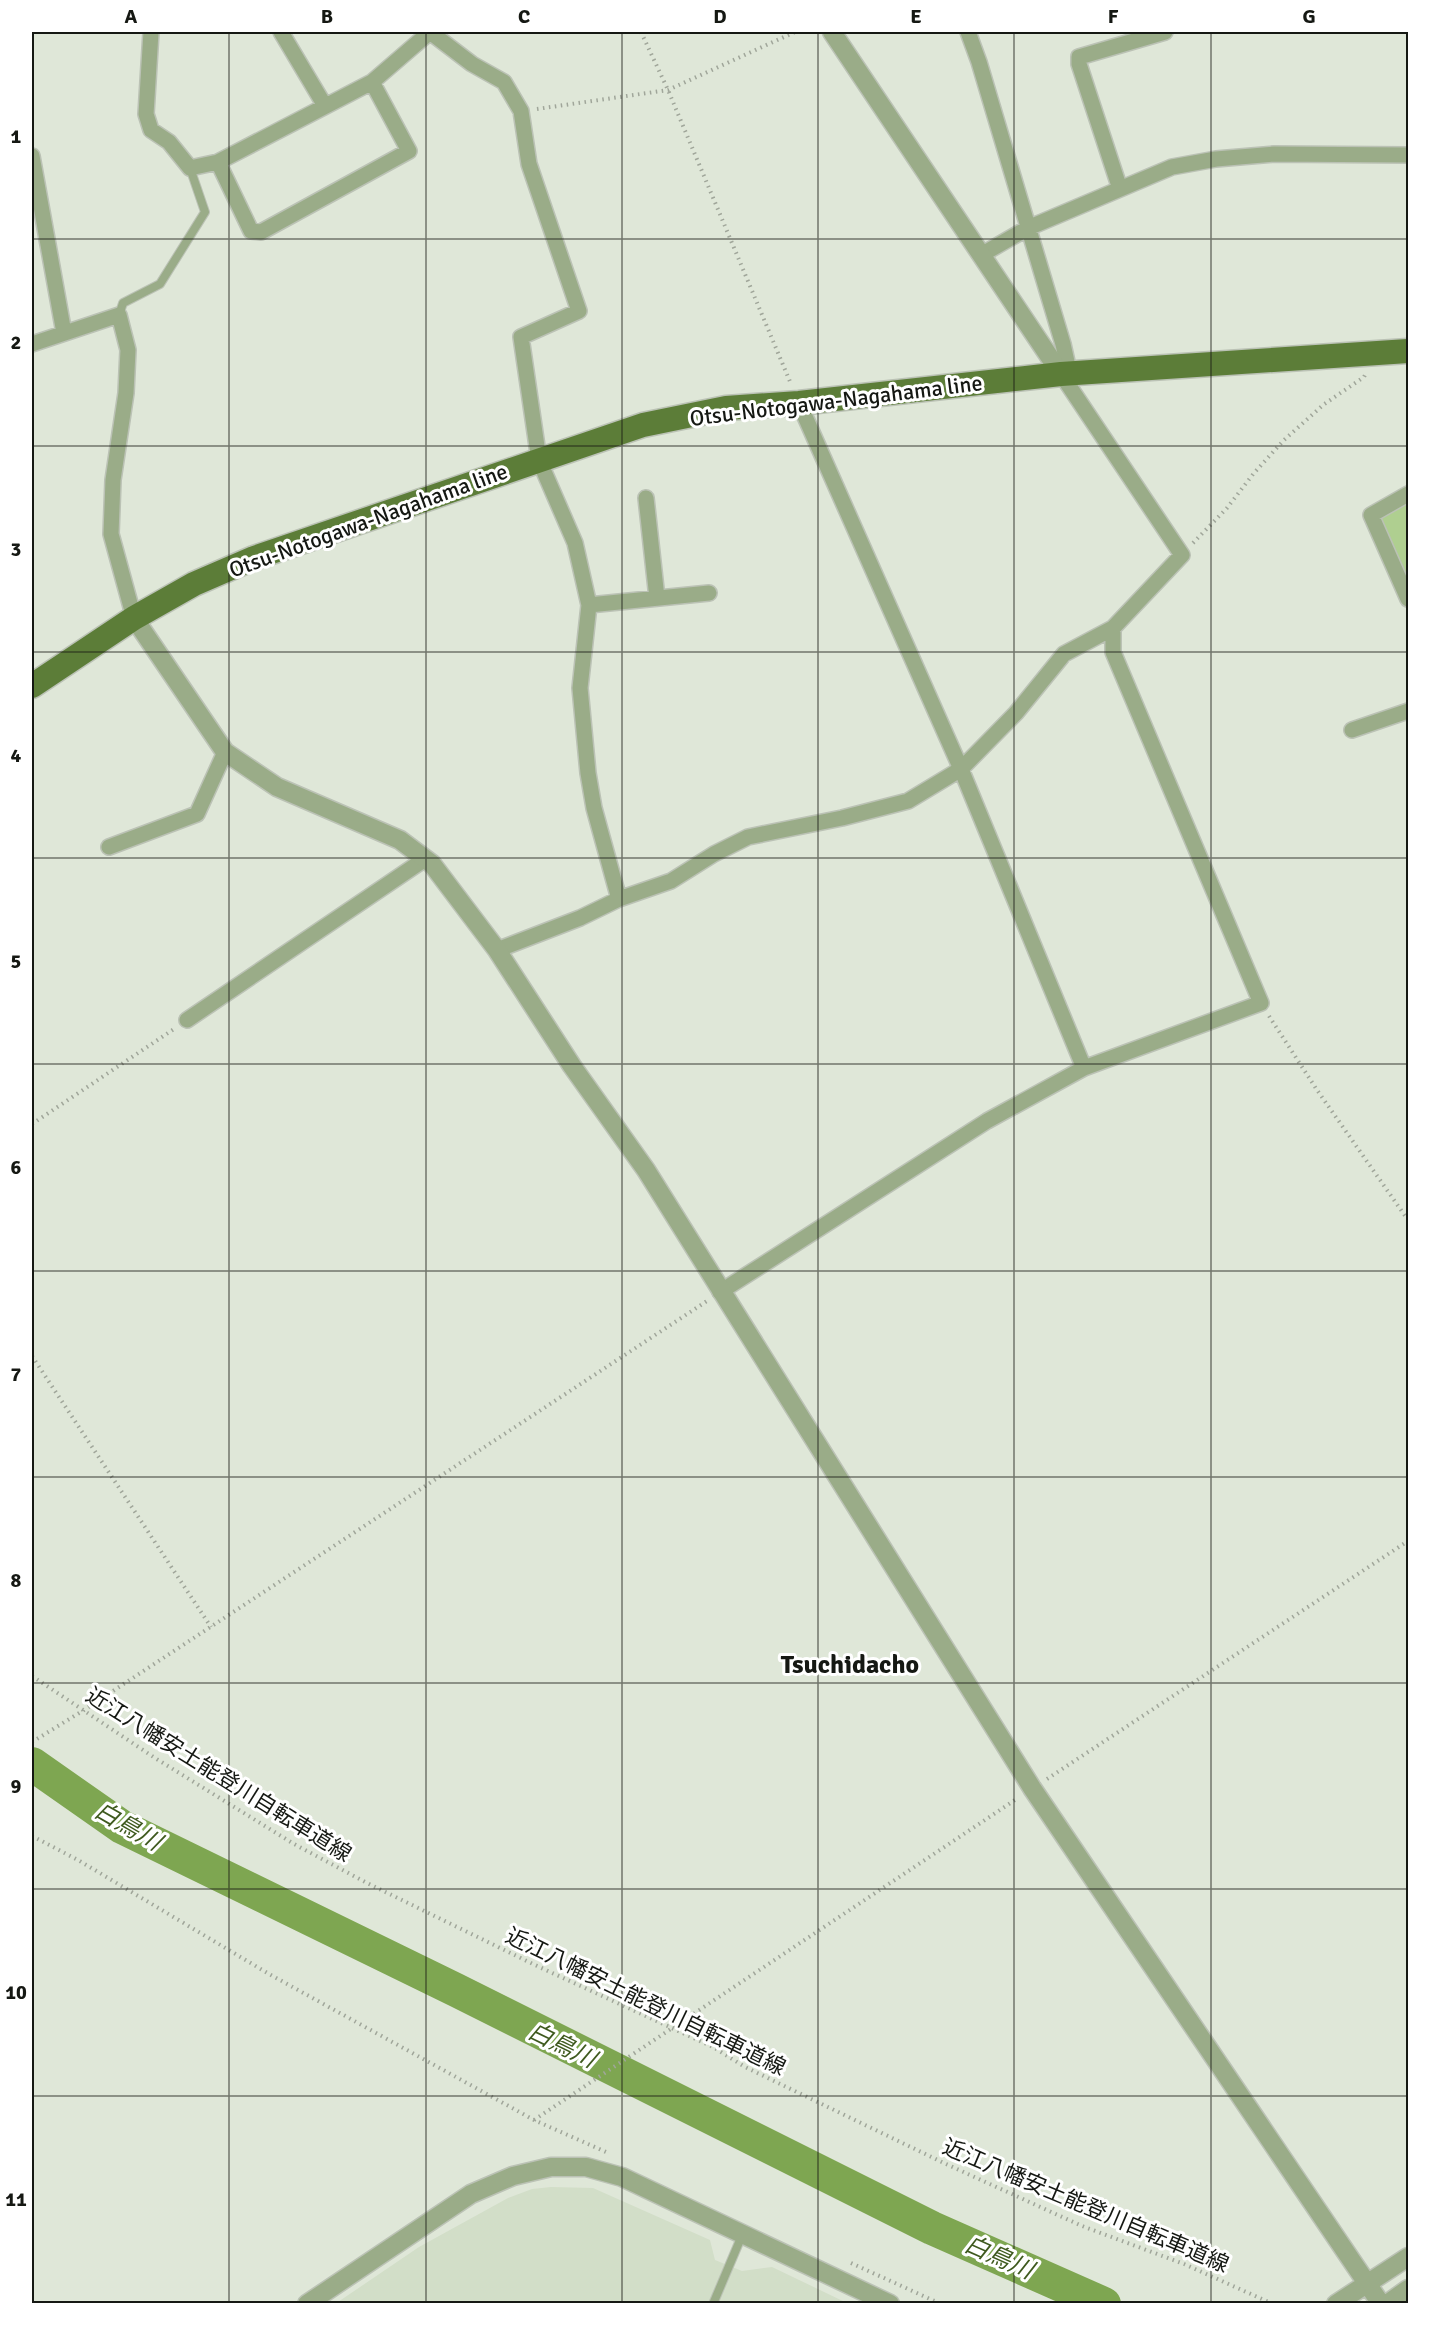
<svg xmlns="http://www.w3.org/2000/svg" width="1440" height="2335" font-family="Signika,'Noto Sans JP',sans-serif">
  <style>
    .built { fill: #d2dec8 }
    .green { fill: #afcf90 }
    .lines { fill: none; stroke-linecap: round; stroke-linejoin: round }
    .river { stroke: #7ea651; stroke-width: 34 }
    .service-casing { stroke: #bbc2b5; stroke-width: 10 }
    .minor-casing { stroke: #bbc2b5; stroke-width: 18 }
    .tertiary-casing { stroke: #bbc2b5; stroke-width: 21 }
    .primary-casing { stroke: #bbc2b5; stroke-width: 27 }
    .path { stroke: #a0a69a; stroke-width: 4; stroke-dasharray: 1.5 4.5; stroke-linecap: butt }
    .service { stroke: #9aac88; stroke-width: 8 }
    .minor { stroke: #9aac88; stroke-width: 15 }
    .tertiary { stroke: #9aac88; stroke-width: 18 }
    .primary { stroke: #5c7d38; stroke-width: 24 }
    .grid { fill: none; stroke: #151813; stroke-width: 1.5; stroke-opacity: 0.55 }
    .labels { text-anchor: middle; stroke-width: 6; stroke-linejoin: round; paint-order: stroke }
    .street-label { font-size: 22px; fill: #151813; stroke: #fff }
    .water-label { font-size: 24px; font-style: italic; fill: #3f5a1f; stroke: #fff }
    .quarter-label { font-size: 26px; font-weight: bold; fill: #151813; stroke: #fff }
    .neatline { fill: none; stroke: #151813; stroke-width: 2 }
    .grid-label { font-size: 20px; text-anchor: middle; font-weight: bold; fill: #151813 }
  </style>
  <rect width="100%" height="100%" fill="#dfe7d8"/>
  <path class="built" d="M551,2187L593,2188L710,2240L715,2260L742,2271L772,2267L847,2303L335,2304L419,2247L508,2198L532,2189Z"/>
  <path class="green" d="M1408,500V601L1378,517Z"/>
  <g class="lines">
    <path class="river" d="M32,1764L122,1827L456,1990L932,2228L1104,2304"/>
    <g class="service-casing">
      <path id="service" d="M119,315L123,303L160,284L205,212L190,168
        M713,2304L743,2233"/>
    </g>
    <g class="minor-casing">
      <path id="minor" d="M151,32L146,114L151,130L169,142L190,168L218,162L372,82L430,32
        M281,32L325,106
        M430,32L472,64L504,82L521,111L529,164L579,311L521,337L539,460L575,543L589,605L580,688L588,773L594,808L619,899
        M32,156L64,333
        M218,162L251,231L261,232L409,151L372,82
        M1120,189L1079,64V57L1165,32
        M981,255L1028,228L1172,167L1216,159L1274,154L1408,155
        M32,344L119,315L128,350L126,393L113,480L111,534L134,618
        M799,403L961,769L1084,1068
        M1408,494L1371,515L1408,599
        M646,498L657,598
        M589,605L709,593
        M1352,730L1408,711
        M109,847L197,814L225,752
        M497,950L580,918L619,899L671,881L714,854L748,837L842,818L908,801L961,769L1016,713L1064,654L1113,628L1182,555L1061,374L1067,362L1063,344L979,62L968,32
        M187,1020L425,859
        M720,1292L987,1121L1084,1068L1261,1003L1113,652V628"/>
    </g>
    <g class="tertiary-casing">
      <path id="tertiary" d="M832,32L1061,374
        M134,618L225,752L277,787L400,840L432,864L497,950L572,1066L646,1170L1032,1788L1381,2304
        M307,2304L471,2194L513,2176L551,2167H586L622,2177L890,2304
        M1336,2304L1408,2257
        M1387,2304L1408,2289"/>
    </g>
    <g class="primary-casing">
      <path id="primary" d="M32,686L134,618L194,584L254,558L643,425L726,408L799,403L1061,374L1408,351"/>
    </g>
    <path class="path" d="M641,32L668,90L791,384
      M537,109L668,90L795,32
      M1193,543L1227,508L1254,473L1284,440L1323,405L1364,377L1366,373
      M1269,1016L1317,1090L1408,1220
      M32,1124L174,1029
      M32,1356L211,1627
      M32,1676L155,1758L294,1844L367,1883L535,1965L713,2047L745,2067L946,2164L1082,2226L1184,2264L1273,2304
      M32,1742L84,1710L707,1301
      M1047,1779L1408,1541
      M32,1836L78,1860L269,1974L534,2120L606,2152
      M534,2120L1018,1798
      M851,2263L941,2304"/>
    <use href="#service" class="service"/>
    <use href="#minor" class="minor"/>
    <use href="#tertiary" class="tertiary"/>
    <use href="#primary" class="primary"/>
  </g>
  <path class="grid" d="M229,32V2304M426,32V2304M622,32V2304M818,32V2304M1014,32V2304M1211,32V2304M32,239H1408M32,446H1408M32,652H1408M32,858H1408M32,1064H1408M32,1271H1408M32,1477H1408M32,1683H1408M32,1889H1408M32,2096H1408"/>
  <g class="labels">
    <g class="street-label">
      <text transform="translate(836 400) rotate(-7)" y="8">Otsu-Notogawa-Nagahama line</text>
      <text transform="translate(368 520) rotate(-20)" y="8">Otsu-Notogawa-Nagahama line</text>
      <text transform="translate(219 1774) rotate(32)" y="8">近江八幡安土能登川自転車道線</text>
      <text transform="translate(646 2001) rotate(26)" y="8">近江八幡安土能登川自転車道線</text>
      <text transform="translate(1086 2205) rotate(23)" y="8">近江八幡安土能登川自転車道線</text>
    </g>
    <g class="water-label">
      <text transform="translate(128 1826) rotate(30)" y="8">白鳥川</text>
      <text transform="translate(562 2045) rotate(26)" y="8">白鳥川</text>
      <text transform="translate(999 2257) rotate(24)" y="8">白鳥川</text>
    </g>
    <g class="quarter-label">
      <text x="850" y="1673">Tsuchidacho</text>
    </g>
  </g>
  <rect width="1440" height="2335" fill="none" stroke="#ffffff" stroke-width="66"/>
  <rect x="33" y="33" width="1374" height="2269" class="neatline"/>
  <g class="grid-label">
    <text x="131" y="23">A</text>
    <text x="327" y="23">B</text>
    <text x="524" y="23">C</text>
    <text x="720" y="23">D</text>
    <text x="916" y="23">E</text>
    <text x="1113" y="23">F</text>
    <text x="1309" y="23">G</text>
    <text x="16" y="143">1</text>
    <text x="16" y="349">2</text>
    <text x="16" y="556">3</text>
    <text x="16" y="762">4</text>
    <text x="16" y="968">5</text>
    <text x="16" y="1174">6</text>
    <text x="16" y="1381">7</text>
    <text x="16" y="1587">8</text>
    <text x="16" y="1793">9</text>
    <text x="16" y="1999">10</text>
    <text x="16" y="2206">11</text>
  </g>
</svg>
